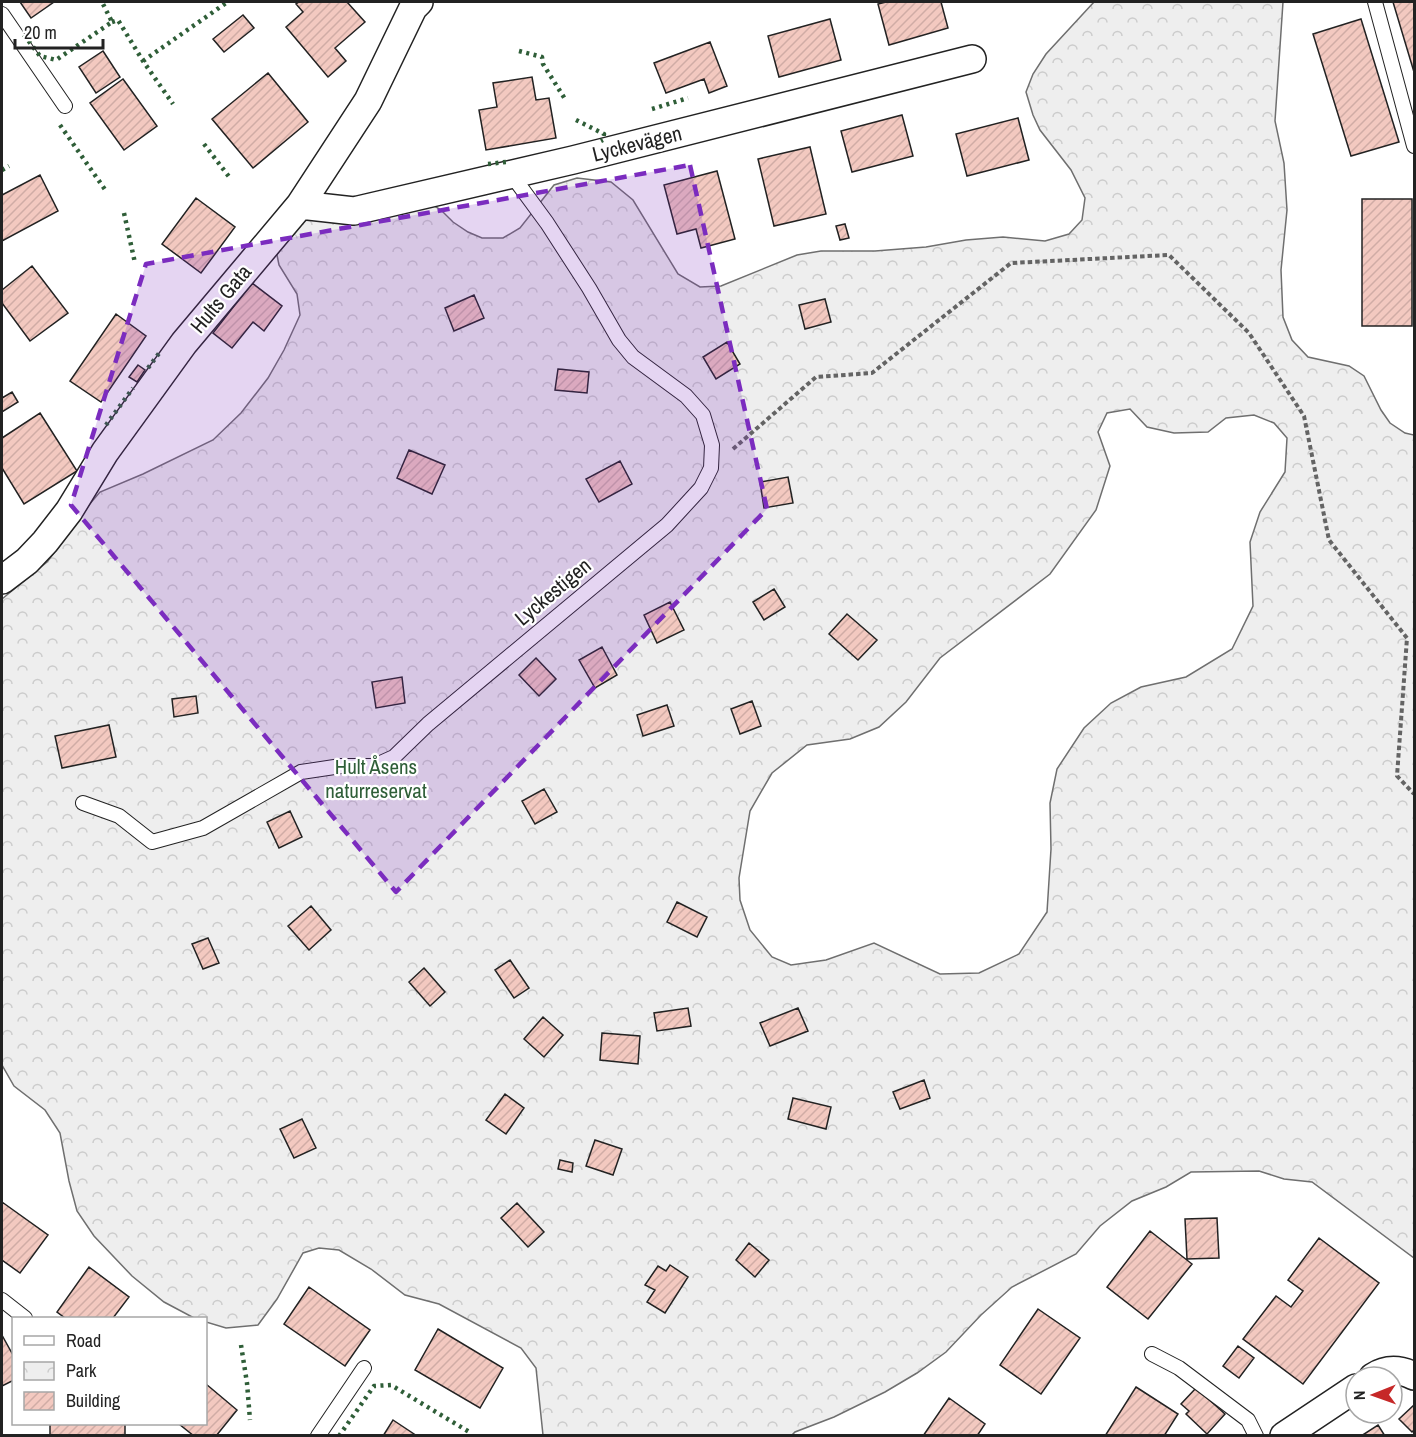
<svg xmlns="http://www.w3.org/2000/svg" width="1416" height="1437" font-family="'Archivo Narrow',sans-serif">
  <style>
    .park { fill: url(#park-crowns); stroke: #6f6f6f; stroke-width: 1.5; fill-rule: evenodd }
    .building { fill: url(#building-hatch); stroke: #222; stroke-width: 1.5 }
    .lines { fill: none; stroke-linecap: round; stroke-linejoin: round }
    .lane-casing { stroke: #222; stroke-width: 16 }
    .street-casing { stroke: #222; stroke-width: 30 }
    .path { stroke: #646464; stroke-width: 4; stroke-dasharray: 4.5 3; stroke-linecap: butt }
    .lane { stroke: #fff; stroke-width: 14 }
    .street { stroke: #fff; stroke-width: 27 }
    .hedge { stroke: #2f5e38; stroke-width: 4.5; stroke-dasharray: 3 4.5; stroke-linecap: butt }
    .marked { fill: #7b2cbf; fill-opacity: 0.2; stroke: #7b2cbf; stroke-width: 4.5; stroke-dasharray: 12 8; stroke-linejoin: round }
    .labels { text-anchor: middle; stroke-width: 4.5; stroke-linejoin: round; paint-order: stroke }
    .street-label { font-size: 21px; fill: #222; stroke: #fff }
    .park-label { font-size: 21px; fill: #2f5e38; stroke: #fff }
  </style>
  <defs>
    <pattern id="park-crowns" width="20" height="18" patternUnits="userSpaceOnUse" patternTransform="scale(1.5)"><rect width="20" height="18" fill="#eee"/><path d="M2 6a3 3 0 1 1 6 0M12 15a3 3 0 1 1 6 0" fill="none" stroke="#ccc"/></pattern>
    <pattern id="building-hatch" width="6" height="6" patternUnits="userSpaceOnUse" patternTransform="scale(1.5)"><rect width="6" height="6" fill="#f3c9c0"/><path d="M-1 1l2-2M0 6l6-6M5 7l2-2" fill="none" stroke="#d0aca5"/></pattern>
  </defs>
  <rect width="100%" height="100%" fill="#fff"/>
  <path class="park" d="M1094,2H1283L1275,121L1284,163L1287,210L1281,270L1283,317L1292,340L1308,357L1349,366L1364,376L1381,410L1390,423L1405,433L1414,435V1258L1312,1182L1284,1179L1259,1171L1191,1172L1166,1187L1132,1201L1100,1226L1076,1254L1012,1287L981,1315L946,1352L917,1373L885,1392L834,1417L795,1432L792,1435H543L536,1368L521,1348L439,1304L405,1295L371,1269L339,1250L319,1248L303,1253L277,1299L258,1325L226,1328L206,1322V1318H194L164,1302L132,1276L94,1236L77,1211L69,1181L60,1133L45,1110L14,1086L2,1065V599L47,562L71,531L88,506L100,492L143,474L213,440L241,413L268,378L284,350L300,315L297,294L279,265L277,255L282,243L305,217L419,196L441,210L453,222L468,232L482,238H503L520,228L554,185L577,178L611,182L633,200L678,274L700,287L721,286L797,255L821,251H875L926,247L966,240L1003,237L1045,241L1069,234L1082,220L1085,198L1071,170L1040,130L1033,115L1026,92L1033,74L1046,54ZM1130,409L1147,427L1174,433L1208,432L1226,418L1254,415L1274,423L1287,438L1285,472L1260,512L1250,542L1253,606L1232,649L1186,677L1141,687L1111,703L1084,728L1057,769L1050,803L1051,849L1047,912L1019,954L979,973L940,974L874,943L826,960L791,965L772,957L750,930L740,900L739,878L750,811L772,773L807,745L850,739L879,727L906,702L940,658L1050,574L1096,510L1110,466L1098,432L1107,413Z"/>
  <path class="building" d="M20,2H54L31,18Z
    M299,2H347L365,22L335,48L346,61L328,77L286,27L303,12L296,4Z
    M886,2H941L948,28L889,45L878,4Z
    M1393,2H1414V72Z
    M243,15L254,28L224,52L213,39Z
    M830,19L841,60L779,77L768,36Z
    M1361,19L1399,142L1351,156L1313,34Z
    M710,42L727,86L709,93L704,79L666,93L654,63Z
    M103,51L120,77L96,93L79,67Z
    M268,73L308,122L253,168L212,119Z
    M532,77L536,100L549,98L556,138L486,150L479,110L497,107L493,83Z
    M123,79L157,126L124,150L90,103Z
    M902,115L913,156L852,172L841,131Z
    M1018,118L1029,160L967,176L956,134Z
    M810,147L826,214L774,226L758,159Z
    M717,171L735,239L701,248L696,229L677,234L664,185Z
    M40,175L58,211L2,241V195Z
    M196,198L235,227L201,273L162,244Z
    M1362,199H1412V326H1362Z
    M845,224L849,238L840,240L836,226Z
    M32,266L68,313L30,341L2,303V290Z
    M252,283L282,306L264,331L253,322L232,348L213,333Z
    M474,295L484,318L454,331L445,308Z
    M825,299L831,322L805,329L799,305Z
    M116,314L146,336L101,402L70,381Z
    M727,342L740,364L716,379L703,357Z
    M138,365L145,370L137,382L129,377Z
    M558,369L589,372L587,393L555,390Z
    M12,392L18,402L2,412V398Z
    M40,413L77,471L24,504L2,468V438Z
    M409,450L445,465L432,494L397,478Z
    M620,461L632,484L599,502L586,479Z
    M788,477L793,503L764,508L760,482Z
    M774,589L785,607L764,620L753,602Z
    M670,602L684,630L657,643L644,615Z
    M847,614L877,640L858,660L829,634Z
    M602,647L617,675L595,688L579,660Z
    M536,658L556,679L539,696L519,675Z
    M402,677L405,703L376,708L372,682Z
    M196,696L198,713L174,717L172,699Z
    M752,701L761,726L740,734L731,709Z
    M667,705L674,726L643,736L637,715Z
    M109,725L116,757L62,768L55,736Z
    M544,789L557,812L535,824L522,801Z
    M290,811L302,837L279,848L267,822Z
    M677,902L707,917L697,937L667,922Z
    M311,906L331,930L309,950L288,926Z
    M208,938L219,963L203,969L192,944Z
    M510,960L529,988L514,998L495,970Z
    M424,968L445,992L430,1006L409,982Z
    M688,1008L691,1026L657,1031L654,1013Z
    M798,1008L808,1031L770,1046L760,1023Z
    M543,1017L563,1035L544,1057L524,1039Z
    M602,1033L640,1036L638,1064L600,1060Z
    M924,1080L930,1098L900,1109L893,1092Z
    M505,1094L524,1108L506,1134L486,1120Z
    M793,1098L831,1107L826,1129L788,1119Z
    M302,1119L316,1148L294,1158L280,1129Z
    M595,1140L622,1149L613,1175L586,1166Z
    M560,1160L573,1163L572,1172L558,1169Z
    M2,1202L48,1235L20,1273L2,1260Z
    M517,1203L544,1232L528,1247L501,1218Z
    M1217,1218L1219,1258L1187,1259L1185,1219Z
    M1150,1231L1192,1264L1148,1319L1107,1287Z
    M1319,1238L1379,1283L1303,1384L1243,1339L1276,1296L1291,1307L1303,1291L1288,1280Z
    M749,1243L769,1260L755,1277L736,1260Z
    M670,1265L688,1277L665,1313L647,1302L655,1290L645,1285L658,1266L666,1271Z
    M89,1267L129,1297L113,1318H65L57,1312Z
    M309,1287L370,1330L345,1366L284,1324Z
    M1038,1309L1080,1338L1041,1394L1000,1365Z
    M438,1329L503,1368L480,1408L415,1370Z
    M3,1337L14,1357V1380L2,1386V1338Z
    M1238,1346L1254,1358L1239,1378L1223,1366Z
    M206,1384L237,1410L216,1436H194L179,1424H206Z
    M1136,1387L1178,1414L1164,1436H1105Z
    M1196,1388L1225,1414L1207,1434L1186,1414L1189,1411L1181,1404Z
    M949,1398L985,1424L977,1436H923Z
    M1414,1405V1430L1412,1432L1399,1419Z
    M393,1420L417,1436H383Z
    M50,1424H125V1436H50Z
    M1378,1425L1385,1436H1361Z"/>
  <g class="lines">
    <g class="lane-casing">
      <path id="lane" d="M1375,2L1414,146
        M2,14L65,106
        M83,803L119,816L152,842L203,828L301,772L341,766H374L394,757L428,724L667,525L701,488L711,468L712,445L703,415L686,396L633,357L619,340L589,288L547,223L511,174
        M2,1300L25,1318
        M1152,1354L1179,1368L1248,1420L1256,1436
        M318,1436L364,1368"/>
    </g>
    <g class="street-casing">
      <path id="street" d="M300,205L354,211L573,160L972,59
        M2,580L27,561L45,542L69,511L105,452L184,343L300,205L368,101L413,8L419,2
        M1373,1377C1387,1368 1400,1369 1414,1376
        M1284,1436L1356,1388"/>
    </g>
    <path class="path" d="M733,449L816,377L872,373L1011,263L1169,255L1249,333L1304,416L1329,540L1407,638L1397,776L1414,794"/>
    <use href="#lane" class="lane"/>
    <use href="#street" class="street"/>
    <path class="hedge" d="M112,22L118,20L143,61L173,104
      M24,35L40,56L56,60L112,22L102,2
      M519,51L542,57L543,64L565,99
      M143,61L226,3
      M652,109L688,98
      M576,120L604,134L603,140L601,141
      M60,125L106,191
      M204,144L230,178
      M488,164L506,162
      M2,170L9,166
      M124,213L135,263
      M148,368L160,352
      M106,425L133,388
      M241,1345L247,1383L250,1420
      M339,1436L374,1386L391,1385L471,1433"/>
  </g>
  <path class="marked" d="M690,165L767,509L396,892L71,505L146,264Z"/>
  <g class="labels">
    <g class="street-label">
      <text transform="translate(637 144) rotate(-14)" y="7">Lyckevägen</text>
      <text transform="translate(221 299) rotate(-50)" y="7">Hults Gata</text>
      <text transform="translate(553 592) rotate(-40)" y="7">Lyckestigen</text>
    </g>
    <g class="park-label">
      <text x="376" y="774">Hult Åsens<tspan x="376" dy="24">naturreservat</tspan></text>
    </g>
  </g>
  <rect width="1416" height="1437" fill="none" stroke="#222222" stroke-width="6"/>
  <rect x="12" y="1317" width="195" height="108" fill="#ffffff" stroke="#a7a7a7" stroke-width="1.5"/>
  <rect x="24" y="1336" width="30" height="9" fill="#ffffff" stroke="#a7a7a7" stroke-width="1.5"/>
  <text x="66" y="1347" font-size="18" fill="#222222">Road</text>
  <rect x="24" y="1362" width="30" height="18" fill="url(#park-crowns)" stroke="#a7a7a7" stroke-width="1.5"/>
  <text x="66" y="1377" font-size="18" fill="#222222">Park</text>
  <rect x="24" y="1392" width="30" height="18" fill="url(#building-hatch)" stroke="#a7a7a7" stroke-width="1.5"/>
  <text x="66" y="1407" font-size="18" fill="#222222">Building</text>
  <g transform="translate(1374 1395) rotate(269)"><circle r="28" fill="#ffffff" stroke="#a7a7a7" stroke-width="1.5"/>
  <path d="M0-4.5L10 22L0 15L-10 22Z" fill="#c62828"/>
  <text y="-9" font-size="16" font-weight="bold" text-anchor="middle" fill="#222222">N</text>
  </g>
  <path d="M15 39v9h88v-9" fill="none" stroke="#222222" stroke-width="3"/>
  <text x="24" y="39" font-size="18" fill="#222222" stroke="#ffffff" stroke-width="4.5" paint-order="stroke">20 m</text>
</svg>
